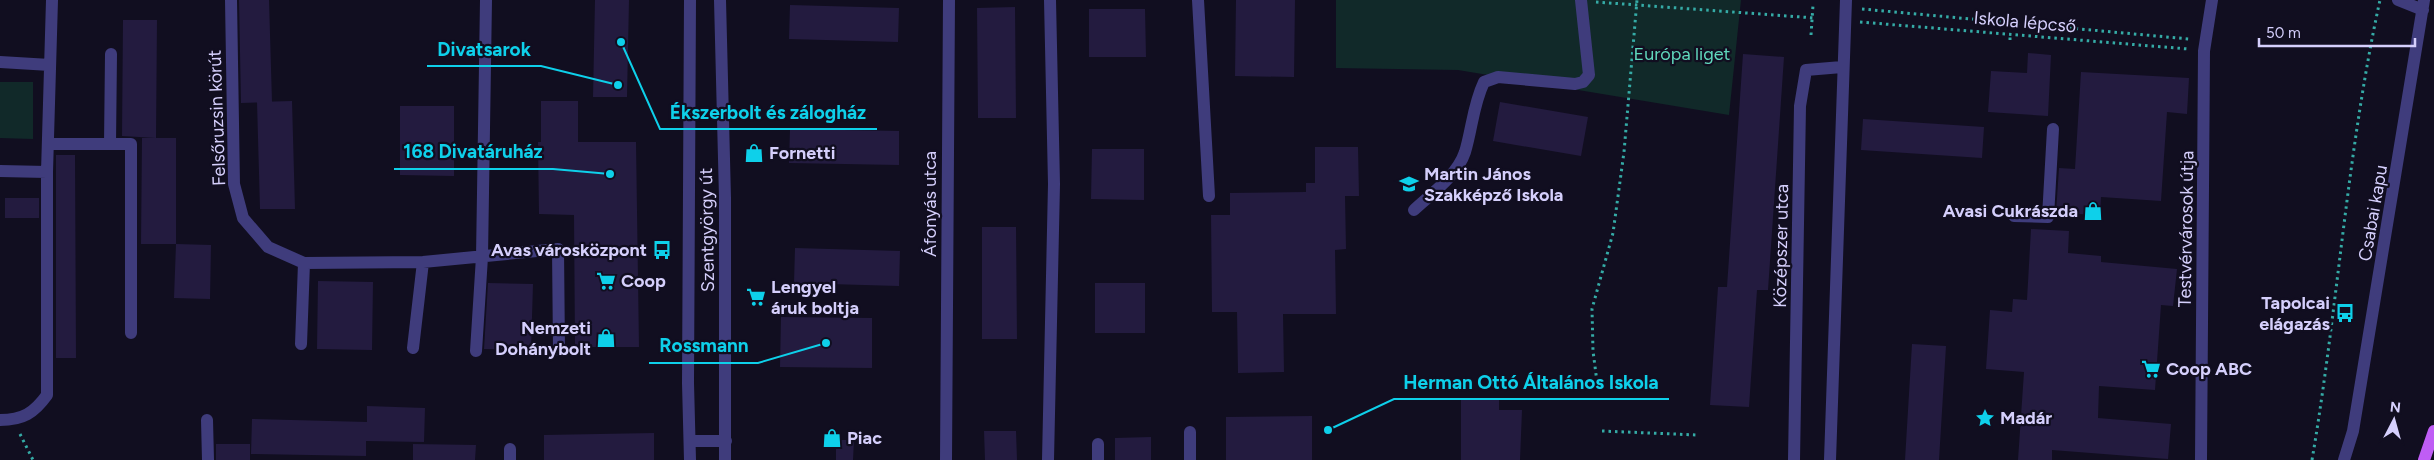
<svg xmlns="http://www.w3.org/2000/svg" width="2434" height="460" font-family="Figtree,sans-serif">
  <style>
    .green { fill: #112929 }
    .building { fill: #231b3f }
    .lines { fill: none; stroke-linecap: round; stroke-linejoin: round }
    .path { stroke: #35aba6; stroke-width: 3; stroke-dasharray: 2.5 4; stroke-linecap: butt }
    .minor { stroke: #3f3c7c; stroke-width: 12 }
    .major { stroke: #bf5df5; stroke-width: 12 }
    .labels { text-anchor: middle; stroke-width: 4.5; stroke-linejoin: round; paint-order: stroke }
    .street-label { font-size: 18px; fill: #d5cffc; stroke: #110e20 }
    .park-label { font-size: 18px; fill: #60d7bc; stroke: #110e20 }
    .poi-label { font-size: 18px; font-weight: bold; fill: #d5cffc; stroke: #110e20; text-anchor: start }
    .leader { fill: none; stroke: #0ed0ea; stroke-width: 2 }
    .callout-dot { fill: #0ed0ea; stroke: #110e20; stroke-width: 2 }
    .callout-label { font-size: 19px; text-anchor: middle; font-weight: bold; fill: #0ed0ea; stroke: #110e20; stroke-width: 4.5; stroke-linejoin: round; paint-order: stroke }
  </style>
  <rect width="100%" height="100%" fill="#110e20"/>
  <path class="green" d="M1336,0H1741L1729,115L1458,70L1336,68Z
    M0,82H33V139L0,138Z"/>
  <path class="building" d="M239,0H269L272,102L241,103Z
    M595,0H629L627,97H593Z
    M1236,0H1295L1294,77L1235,76Z
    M790,5L899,8L898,42L789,39Z
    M1015,7L1016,118H978L977,8Z
    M1089,9H1145L1146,57H1089Z
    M123,20H157L156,138L122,136Z
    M2028,53L2051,55L2048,116L1988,112L1991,71L2027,73Z
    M1743,54L1784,57L1768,290H1757L1749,407L1710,405L1718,287H1727Z
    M2081,72L2189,78L2187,114L2167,112L2161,201L2101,197L2100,215L2056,213L2059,168L2075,169Z
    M292,101L295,209H260L257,102Z
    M541,101H578V142H636L639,347H575L574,215L539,214L538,142H541Z
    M1500,102L1588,117L1581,156L1493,141Z
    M400,106H454V176L400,175Z
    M1863,119L1984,127L1982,158L1861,150Z
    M790,129L899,131V165L789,163Z
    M142,138H176V244H141Z
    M1315,147H1358L1359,196H1345L1346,249L1335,250L1336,314H1283L1284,372L1238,373L1237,312H1212L1211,215H1230V193L1306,192V183H1315Z
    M1092,149H1144V200L1091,199Z
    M56,155H75L76,358H56Z
    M5,198H39V218H5Z
    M982,227H1016L1017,339H982Z
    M2031,229L2069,231L2068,253L2101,256V262L2177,269L2173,306L2161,305L2155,390L2099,386L2098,418L2171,424L2168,459L2052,450V460H2018L2024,372L1986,369L1990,310L2012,312L2013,299L2027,300Z
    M176,244L211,245L210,299L174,298Z
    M795,248L900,251L899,286L794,283Z
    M318,281L373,282L372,350L317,349Z
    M488,283L533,284L531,350L484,349Z
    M1095,283H1145V333H1095Z
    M781,317L872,318V368L780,367Z
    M1912,344L1946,346L1939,460H1905Z
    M1461,400H1499V410H1522L1520,460H1461Z
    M367,406L425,408L424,442L366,441V456L251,454L252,419L367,422Z
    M1312,416V460H1226V417Z
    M984,431H1016L1017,460H985Z
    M654,433V460H544V435Z
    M1151,437V460H1115V438Z
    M836,440H854L853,460H836Z
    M216,444H250V460H216Z
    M413,444L476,445L475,460H413Z"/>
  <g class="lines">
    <path class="path" d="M1596,2L1815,18
      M1862,9L2189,39
      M1860,22L2188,49
      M1811,35L1813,5
      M2010,40V34
      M1597,382L1593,351L1592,309L1613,233L1624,152L1637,0
      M1602,431L1697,435
      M20,434L33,460
      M2312,460C2338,307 2347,151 2380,0"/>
    <path class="minor" d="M231,0L234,184L243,218L268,247L304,263L423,262L558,249L559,350
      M690,0L688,383L690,460
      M720,0L725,198V460
      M1198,0L1209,196
      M2398,0L2423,10
      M0,62L50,65
      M48,144H131V333
      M110,144L111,54
      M0,171L47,172
      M1414,210C1431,194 1457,176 1465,152C1472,129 1473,105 1484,82L1498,77L1575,84L1583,82L1589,75L1581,0
      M2014,216L2048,217L2053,129
      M301,344L304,263
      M413,348L423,262
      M476,351L482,257L486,0
      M0,420C23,420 34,413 47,395V172L52,0
      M207,420L208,460
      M1190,432V460
      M690,441H726
      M510,449V460
      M946,460L949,0
      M1048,460L1054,184L1050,0
      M1098,460V444
      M1794,460L1800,106L1806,70L1842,67
      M1830,460L1846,0
      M2201,460L2204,51L2212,0
      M2344,460L2353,431L2424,0"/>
    <path class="major" d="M2424,460L2434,431"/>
  </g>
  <defs>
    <g id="shop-bare" transform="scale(1.5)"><path d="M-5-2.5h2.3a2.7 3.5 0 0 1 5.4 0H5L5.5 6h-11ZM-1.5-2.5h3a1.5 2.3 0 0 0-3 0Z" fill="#0ed0ea" stroke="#110e20" stroke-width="2.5" paint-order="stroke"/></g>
    <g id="school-bare" transform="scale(1.5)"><path d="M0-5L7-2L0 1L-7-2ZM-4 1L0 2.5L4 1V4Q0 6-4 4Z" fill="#0ed0ea" stroke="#110e20" stroke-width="2.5" paint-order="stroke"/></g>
    <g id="bus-bare" transform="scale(1.5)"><path d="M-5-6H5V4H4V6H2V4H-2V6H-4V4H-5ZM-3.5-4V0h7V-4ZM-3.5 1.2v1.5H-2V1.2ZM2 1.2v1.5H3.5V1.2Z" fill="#0ed0ea" stroke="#110e20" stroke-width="2.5" paint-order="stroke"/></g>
    <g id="supermarket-bare" transform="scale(1.5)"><path d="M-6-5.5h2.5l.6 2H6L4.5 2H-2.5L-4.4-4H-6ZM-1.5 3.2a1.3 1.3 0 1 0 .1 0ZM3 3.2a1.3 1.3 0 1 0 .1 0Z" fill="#0ed0ea" stroke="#110e20" stroke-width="2.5" paint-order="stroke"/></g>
    <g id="sight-bare" transform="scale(1.5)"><path d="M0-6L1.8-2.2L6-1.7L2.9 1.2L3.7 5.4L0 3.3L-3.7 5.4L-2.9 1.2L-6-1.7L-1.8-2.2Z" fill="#0ed0ea" stroke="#110e20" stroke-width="2.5" paint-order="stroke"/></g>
  </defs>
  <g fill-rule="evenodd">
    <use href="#shop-bare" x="754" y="153"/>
    <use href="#school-bare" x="1409" y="184"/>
    <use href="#shop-bare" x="2093" y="211"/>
    <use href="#bus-bare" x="662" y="250"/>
    <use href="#supermarket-bare" x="606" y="281"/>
    <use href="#supermarket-bare" x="756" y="297"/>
    <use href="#bus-bare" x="2345" y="313"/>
    <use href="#shop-bare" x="606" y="338"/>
    <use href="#supermarket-bare" x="2151" y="369"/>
    <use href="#sight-bare" x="1985" y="418"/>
    <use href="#shop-bare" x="832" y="438"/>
  </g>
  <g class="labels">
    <g class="street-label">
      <text transform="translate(2025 22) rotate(5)" y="6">Iskola lépcső</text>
      <text transform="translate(217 118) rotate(-92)" y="6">Felsőruzsin körút</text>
      <text transform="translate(930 204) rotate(-90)" y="6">Áfonyás utca</text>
      <text transform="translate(2373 213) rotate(-80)" y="6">Csabai kapu</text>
      <text transform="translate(2186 229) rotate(-89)" y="6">Testvérvárosok útja</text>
      <text transform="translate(707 230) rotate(-91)" y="6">Szentgyörgy út</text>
      <text transform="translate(1781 246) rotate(-89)" y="6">Középszer utca</text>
    </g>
    <g class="park-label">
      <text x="1682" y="60">Európa liget</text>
    </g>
    <g class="poi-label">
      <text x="769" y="159">Fornetti</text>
      <text x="1424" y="180">Martin János<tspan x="1424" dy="21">Szakképző Iskola</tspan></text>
      <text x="2078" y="217" text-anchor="end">Avasi Cukrászda</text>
      <text x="647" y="256" text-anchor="end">Avas városközpont</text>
      <text x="621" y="287">Coop</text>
      <text x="771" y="293">Lengyel<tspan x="771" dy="21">áruk boltja</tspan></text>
      <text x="2330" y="309" text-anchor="end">Tapolcai<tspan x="2330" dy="21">elágazás</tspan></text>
      <text x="591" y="334" text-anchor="end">Nemzeti<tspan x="591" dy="21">Dohánybolt</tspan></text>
      <text x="2166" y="375">Coop ABC</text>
      <text x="2000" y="424">Madár</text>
      <text x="847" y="444">Piac</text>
    </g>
  </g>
  <path class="leader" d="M618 85L541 66H427M621 42L660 129H877M610 174L553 169H394M826 343L758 363H649M1328 430L1394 399H1669"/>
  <g class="callout-dot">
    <circle cx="618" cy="85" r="5"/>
    <circle cx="621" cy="42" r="5"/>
    <circle cx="610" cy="174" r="5"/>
    <circle cx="826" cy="343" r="5"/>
    <circle cx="1328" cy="430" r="5"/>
  </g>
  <g class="callout-label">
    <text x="484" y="56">Divatsarok</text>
    <text x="768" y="119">Ékszerbolt és zálogház</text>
    <text x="473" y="158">168 Divatáruház</text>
    <text x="704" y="352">Rossmann</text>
    <text x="1531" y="389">Herman Ottó Általános Iskola</text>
  </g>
  <g transform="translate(2394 420) rotate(6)" stroke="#110e20" stroke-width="4" paint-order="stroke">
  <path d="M0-4L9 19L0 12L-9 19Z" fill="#d5cffc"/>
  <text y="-8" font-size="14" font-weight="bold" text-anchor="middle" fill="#d5cffc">N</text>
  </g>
  <path d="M2259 38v8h156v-8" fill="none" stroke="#d5cffc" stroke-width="2.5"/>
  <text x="2266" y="38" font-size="15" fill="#d5cffc" stroke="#110e20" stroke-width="4" paint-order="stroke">50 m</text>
</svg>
